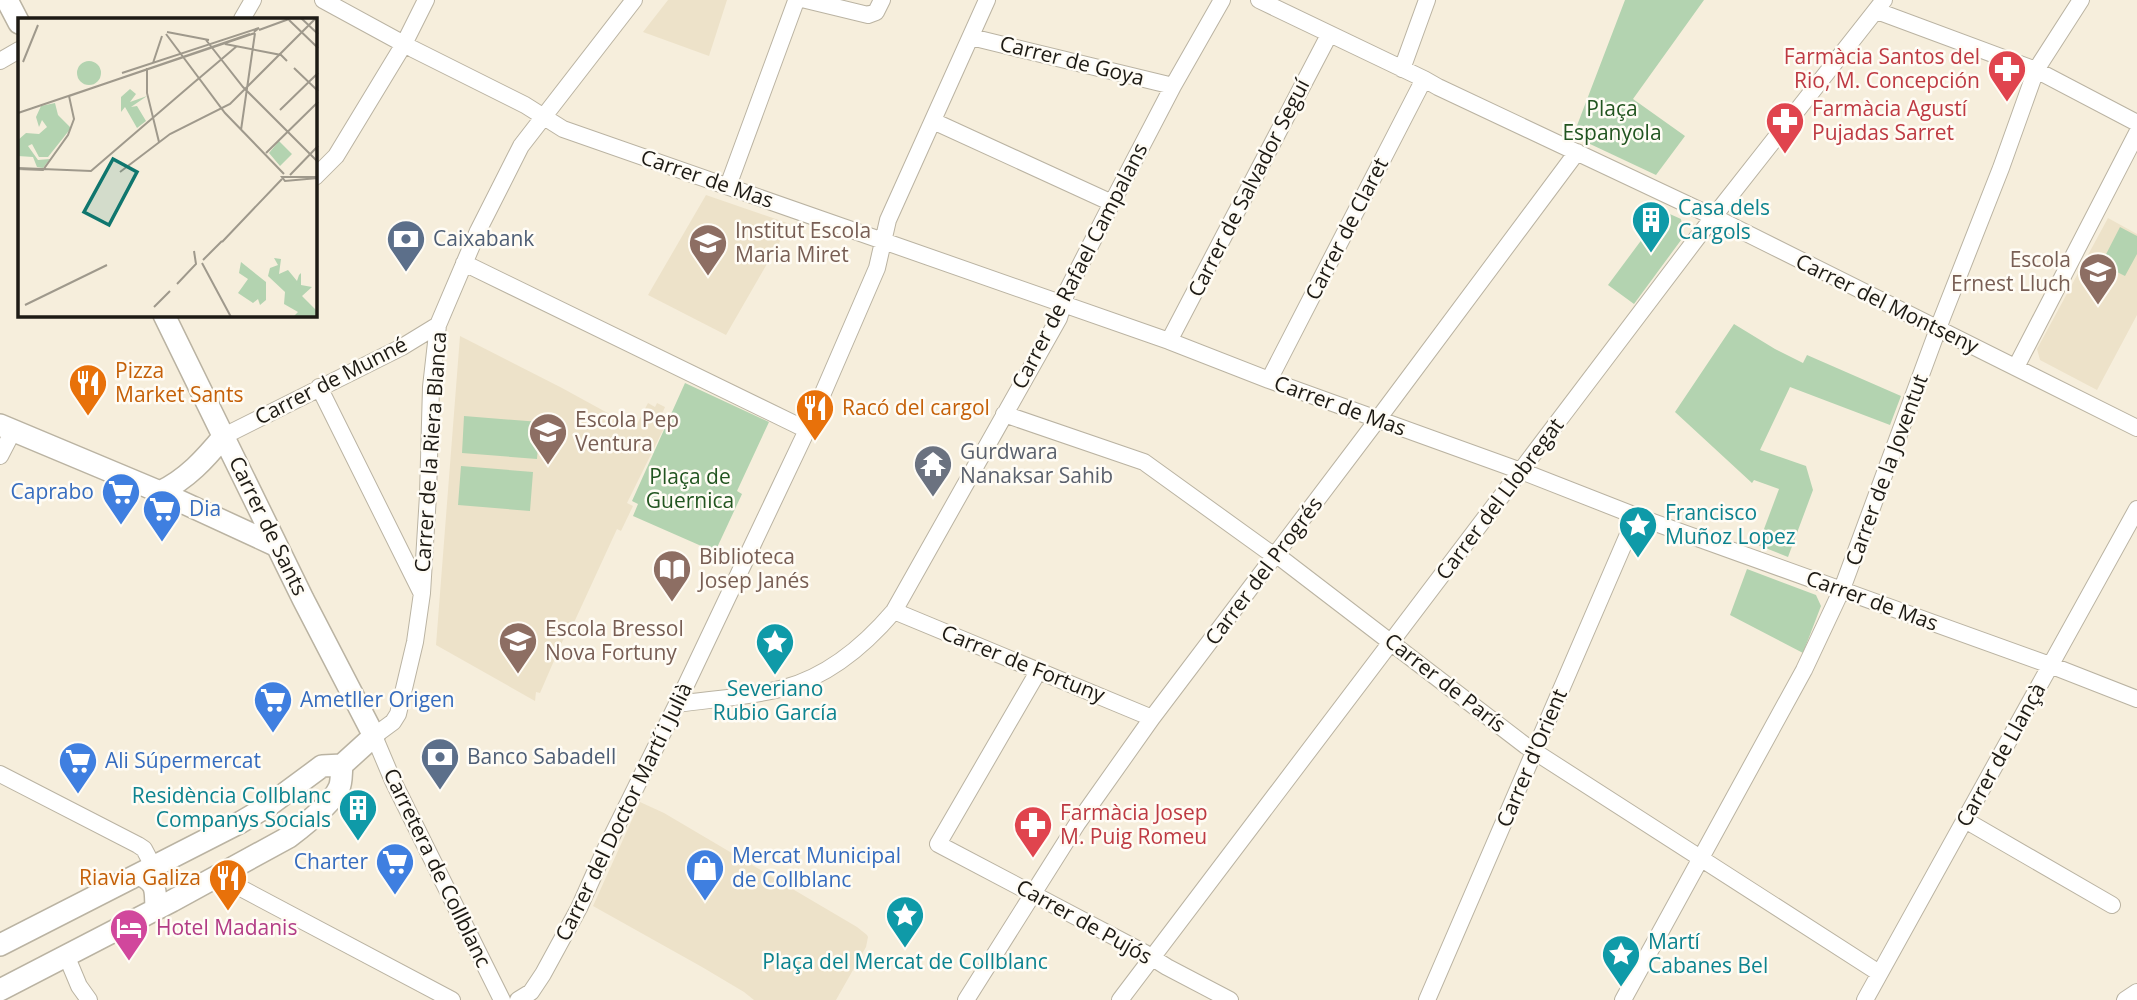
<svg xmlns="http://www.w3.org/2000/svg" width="2137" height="1000" font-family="'Open Sans',sans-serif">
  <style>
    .built { fill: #ede2c9 }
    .green { fill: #b3d3b0 }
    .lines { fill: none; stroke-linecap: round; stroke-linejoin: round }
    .street-casing { stroke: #bab3a2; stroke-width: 18 }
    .secondary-casing { stroke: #bab3a2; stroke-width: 24 }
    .street { stroke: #fff; stroke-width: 16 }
    .secondary { stroke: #fff; stroke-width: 21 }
    .labels { text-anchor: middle; stroke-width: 5; stroke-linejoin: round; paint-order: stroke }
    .health-label { font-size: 21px; fill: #be3a42; stroke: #fffcf5; text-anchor: start }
    .street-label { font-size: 21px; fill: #1d1a14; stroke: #fffcf5 }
    .park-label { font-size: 21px; fill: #225520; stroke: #fffcf5 }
    .culture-label { font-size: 21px; fill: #0d838f; stroke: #fffcf5; text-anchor: start }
    .education-label { font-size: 21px; fill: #785e54; stroke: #fffcf5; text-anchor: start }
    .service-label { font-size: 21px; fill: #4e5e75; stroke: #fffcf5; text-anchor: start }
    .food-label { font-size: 21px; fill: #c56008; stroke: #fffcf5; text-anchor: start }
    .worship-label { font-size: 21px; fill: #5b616d; stroke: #fffcf5; text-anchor: start }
    .shop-label { font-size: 21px; fill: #366cbe; stroke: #fffcf5; text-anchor: start }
    .hotel-label { font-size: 21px; fill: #b23c85; stroke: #fffcf5; text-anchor: start }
    .inset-road { fill: none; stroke: #9f998c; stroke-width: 2 }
    .view { fill: #0f766e; fill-opacity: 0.15; stroke: #0f766e; stroke-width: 3.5 }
    .inset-edge { fill: none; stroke: #1d1a14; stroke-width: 3.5 }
  </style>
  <rect width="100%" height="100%" fill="#f6eedc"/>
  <path class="built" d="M668,0H727L709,56L643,32Z
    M706,195L790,224L726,335L648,295Z
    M2108,218L2137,234V315L2097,390L2040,360L2037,349Z
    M460,336L562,388L635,428L648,403L655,407L657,403L665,407L657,425L664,428L627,503L633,506L621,531L617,529L571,629L563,640L540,693L536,692L535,701L436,645Z
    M640,802L664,813L857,927L867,935L868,937L866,947L836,1000H754L744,992L702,967L593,906Z"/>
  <path class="green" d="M1625,0H1704L1633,99L1685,136L1656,175L1573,136Z
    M1663,211L1681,219L1684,236L1634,304L1608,285Z
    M2120,227L2137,236V254L2125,276L2101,264Z
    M1734,324L1775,349L1803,363L1807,355L1901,396L1890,425L1790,387L1760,450L1806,466L1813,490L1788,557L1758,545L1779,489L1754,480L1752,483L1675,412Z
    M685,383L769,422L737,491L742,494L715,552L633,516L638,504L632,501Z
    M464,416L540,422L537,459L462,453Z
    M461,466L533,472L530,511L458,505Z
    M1747,569L1816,595L1821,606L1803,653L1730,615Z"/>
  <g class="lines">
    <g class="street-casing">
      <path id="street" d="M323,0L413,49L525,105L563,129L1169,341L1269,380L1521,471L1636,516L2050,665L2137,699
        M806,0L868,15L876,12L882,0
        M1259,0L1424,79L1438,87L1714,217L2137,428
        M1877,11L2036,70L2137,123
        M242,19L253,0
        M971,37L1173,86
        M0,61L19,50
        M1402,69L1427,0
        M933,121L1112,203
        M315,177L336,156L404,44L426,0
        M728,186L796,1L800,0
        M464,263L807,430
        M1169,341L1329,35
        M2016,367L2137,133
        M1269,380L1424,79
        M319,387L421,592
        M1004,414L1144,462L1266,550L1282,559L1526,746L1879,973
        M224,436L402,347L438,325
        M0,456L13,431
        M894,611L1152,718
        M1039,670L938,844L1143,952L1167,967L1230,1000
        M677,704C712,699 749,697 784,688C829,676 865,645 894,611L1059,318L1067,291L1112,203L1173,86L1222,0
        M0,774L138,845L144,849L153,866
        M1965,820L2112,905
        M218,876L452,1000
        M66,955L79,986L89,1000
        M502,1000L393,781L374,736L393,722L398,714L415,642L422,593L428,495L431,387L438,325L478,231L521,146L634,0
        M518,1000L531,992L543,974L579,908L605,850L677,704L807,430L877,268L888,220L987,0
        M966,1000L1077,824L1152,718L1378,419L1577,152
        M1120,1000L1700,234L1884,0
        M1427,1000L1636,516
        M1623,1000L1804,670L1842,589L1942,318L2001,168L2036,70L2081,0
        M1865,1000L2137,509
        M2125,1000L2137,992"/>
    </g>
    <g class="secondary-casing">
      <path id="secondary" d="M7,0L19,23
        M0,425L160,492L277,546
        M160,492C187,479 205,459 224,436
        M139,874C158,884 155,889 156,909
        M0,945L241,822L268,806L322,766L342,765
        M0,990L172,901L289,837C302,827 333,803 339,788C342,782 341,772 342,765L374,736L303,599L164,315"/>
    </g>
    <use href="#street" class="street"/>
    <use href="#secondary" class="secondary"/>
  </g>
  <defs>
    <g id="pharmacy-pin" transform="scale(2.0125)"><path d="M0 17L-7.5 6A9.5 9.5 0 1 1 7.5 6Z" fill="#e0444e" stroke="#fffcf5"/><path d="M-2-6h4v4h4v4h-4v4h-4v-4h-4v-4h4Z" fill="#fff"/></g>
    <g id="building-pin" transform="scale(2.0125)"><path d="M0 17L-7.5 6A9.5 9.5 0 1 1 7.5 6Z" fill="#0f9aa8" stroke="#fffcf5"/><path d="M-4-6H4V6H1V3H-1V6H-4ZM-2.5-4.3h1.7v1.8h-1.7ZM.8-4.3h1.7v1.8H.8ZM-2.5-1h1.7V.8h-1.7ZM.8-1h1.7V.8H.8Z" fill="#fff"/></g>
    <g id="bank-pin" transform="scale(2.0125)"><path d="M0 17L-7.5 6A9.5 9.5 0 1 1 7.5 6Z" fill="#5c6f8a" stroke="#fffcf5"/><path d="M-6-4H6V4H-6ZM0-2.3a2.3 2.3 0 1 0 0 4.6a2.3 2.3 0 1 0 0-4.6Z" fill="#fff"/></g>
    <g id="school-pin" transform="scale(2.0125)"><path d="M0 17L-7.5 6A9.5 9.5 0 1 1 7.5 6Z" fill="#8d6e63" stroke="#fffcf5"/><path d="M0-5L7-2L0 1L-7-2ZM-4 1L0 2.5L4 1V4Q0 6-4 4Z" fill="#fff"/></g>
    <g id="restaurant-pin" transform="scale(2.0125)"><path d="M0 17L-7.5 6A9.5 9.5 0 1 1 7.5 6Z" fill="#e8710a" stroke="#fffcf5"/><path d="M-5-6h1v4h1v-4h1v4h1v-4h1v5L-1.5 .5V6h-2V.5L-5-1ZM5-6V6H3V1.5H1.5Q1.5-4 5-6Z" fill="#fff"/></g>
    <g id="temple-pin" transform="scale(2.0125)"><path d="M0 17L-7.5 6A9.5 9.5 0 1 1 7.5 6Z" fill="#6b7280" stroke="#fffcf5"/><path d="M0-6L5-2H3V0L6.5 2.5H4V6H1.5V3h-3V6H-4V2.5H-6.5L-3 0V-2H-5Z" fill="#fff"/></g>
    <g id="supermarket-pin" transform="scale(2.0125)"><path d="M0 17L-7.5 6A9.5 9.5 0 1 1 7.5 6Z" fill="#3f7fe0" stroke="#fffcf5"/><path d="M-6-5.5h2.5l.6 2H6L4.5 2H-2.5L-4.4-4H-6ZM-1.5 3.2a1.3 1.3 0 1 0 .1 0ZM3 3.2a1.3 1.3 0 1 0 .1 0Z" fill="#fff"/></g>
    <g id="sight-pin" transform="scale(2.0125)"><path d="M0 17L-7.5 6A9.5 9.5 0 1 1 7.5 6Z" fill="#0f9aa8" stroke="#fffcf5"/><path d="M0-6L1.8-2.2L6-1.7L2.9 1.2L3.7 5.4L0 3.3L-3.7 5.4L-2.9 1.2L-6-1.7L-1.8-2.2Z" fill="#fff"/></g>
    <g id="library-pin" transform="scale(2.0125)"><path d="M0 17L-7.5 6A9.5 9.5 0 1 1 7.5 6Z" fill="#8d6e63" stroke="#fffcf5"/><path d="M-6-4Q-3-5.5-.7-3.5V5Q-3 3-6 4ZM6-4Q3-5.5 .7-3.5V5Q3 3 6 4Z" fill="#fff"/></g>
    <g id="shop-pin" transform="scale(2.0125)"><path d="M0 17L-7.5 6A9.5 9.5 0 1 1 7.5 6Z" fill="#3f7fe0" stroke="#fffcf5"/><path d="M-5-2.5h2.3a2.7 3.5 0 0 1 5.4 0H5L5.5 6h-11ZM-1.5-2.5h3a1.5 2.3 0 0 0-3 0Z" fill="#fff"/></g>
    <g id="hotel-pin" transform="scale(2.0125)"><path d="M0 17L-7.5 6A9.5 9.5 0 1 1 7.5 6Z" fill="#d1479c" stroke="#fffcf5"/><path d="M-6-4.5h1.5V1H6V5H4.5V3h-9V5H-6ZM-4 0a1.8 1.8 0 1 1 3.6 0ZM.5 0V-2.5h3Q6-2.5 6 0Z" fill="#fff"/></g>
  </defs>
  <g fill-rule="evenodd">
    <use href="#pharmacy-pin" x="2007" y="69"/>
    <use href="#pharmacy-pin" x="1785" y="121"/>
    <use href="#building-pin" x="1651" y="220"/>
    <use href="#bank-pin" x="406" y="239"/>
    <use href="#school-pin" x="708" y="243"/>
    <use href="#school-pin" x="2098" y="272"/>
    <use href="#restaurant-pin" x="88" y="383"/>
    <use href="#restaurant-pin" x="815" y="408"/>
    <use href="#school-pin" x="548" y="432"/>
    <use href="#temple-pin" x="933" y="464"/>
    <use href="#supermarket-pin" x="121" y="492"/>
    <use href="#supermarket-pin" x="162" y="509"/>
    <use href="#sight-pin" x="1638" y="525"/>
    <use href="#library-pin" x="672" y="569"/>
    <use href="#school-pin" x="518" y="641"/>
    <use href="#sight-pin" x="775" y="642"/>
    <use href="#supermarket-pin" x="273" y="700"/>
    <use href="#bank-pin" x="440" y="757"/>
    <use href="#supermarket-pin" x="78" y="761"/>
    <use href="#building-pin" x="358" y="808"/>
    <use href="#pharmacy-pin" x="1033" y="825"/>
    <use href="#supermarket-pin" x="395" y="862"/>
    <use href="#shop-pin" x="705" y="868"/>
    <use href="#restaurant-pin" x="228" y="878"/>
    <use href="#sight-pin" x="905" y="915"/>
    <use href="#hotel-pin" x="129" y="928"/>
    <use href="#sight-pin" x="1621" y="954"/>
  </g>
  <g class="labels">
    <g class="health-label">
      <text x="1980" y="64" text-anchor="end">Farmàcia Santos del<tspan x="1980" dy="24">Rio, M. Concepción</tspan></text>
      <text x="1812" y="116">Farmàcia Agustí<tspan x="1812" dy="24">Pujadas Sarret</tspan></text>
      <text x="1060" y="820">Farmàcia Josep<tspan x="1060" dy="24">M. Puig Romeu</tspan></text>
    </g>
    <g class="street-label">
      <text transform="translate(1072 61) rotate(14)" y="7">Carrer de Goya</text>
      <text transform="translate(707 179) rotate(19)" y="7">Carrer de Mas</text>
      <text transform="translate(1249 188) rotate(-63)" y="7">Carrer de Salvador Seguí</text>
      <text transform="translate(1347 229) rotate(-63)" y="7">Carrer de Claret</text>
      <text transform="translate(1080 266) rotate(-63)" y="7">Carrer de Rafael Campalans</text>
      <text transform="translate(1887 304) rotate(26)" y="7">Carrer del Montseny</text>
      <text transform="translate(331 381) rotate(-27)" y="7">Carrer de Munné</text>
      <text transform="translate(1340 406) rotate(20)" y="7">Carrer de Mas</text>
      <text transform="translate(431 452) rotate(-86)" y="7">Carrer de la Riera Blanca</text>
      <text transform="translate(1887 470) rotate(-70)" y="7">Carrer de la Joventut</text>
      <text transform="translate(1500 499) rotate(-53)" y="7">Carrer del Llobregat</text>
      <text transform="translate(268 526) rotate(64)" y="7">Carrer de Sants</text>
      <text transform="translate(1264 571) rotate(-53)" y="7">Carrer del Progrés</text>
      <text transform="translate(1872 601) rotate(20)" y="7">Carrer de Mas</text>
      <text transform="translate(1023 664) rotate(22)" y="7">Carrer de Fortuny</text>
      <text transform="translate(1445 683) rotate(38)" y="7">Carrer de París</text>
      <text transform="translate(2001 755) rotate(-61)" y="7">Carrer de Llançà</text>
      <text transform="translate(1532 758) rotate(-67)" y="7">Carrer d'Orient</text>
      <text transform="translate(624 812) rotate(-64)" y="7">Carrer del Doctor Martí i Julià</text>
      <text transform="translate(437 868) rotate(64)" y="7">Carretera de Collblanc</text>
      <text transform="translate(1084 922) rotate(29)" y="7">Carrer de Pujós</text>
    </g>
    <g class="park-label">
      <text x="1612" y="116">Plaça<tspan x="1612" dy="24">Espanyola</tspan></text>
      <text x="690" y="484">Plaça de<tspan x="690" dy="24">Guernica</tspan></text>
    </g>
    <g class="culture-label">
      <text x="1678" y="215">Casa dels<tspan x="1678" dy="24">Cargols</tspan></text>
      <text x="1665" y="520">Francisco<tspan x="1665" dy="24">Muñoz Lopez</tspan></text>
      <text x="775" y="696" text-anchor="middle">Severiano<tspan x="775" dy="24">Rubio García</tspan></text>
      <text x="331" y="803" text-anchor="end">Residència Collblanc<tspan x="331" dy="24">Companys Socials</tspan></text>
      <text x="1648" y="949">Martí<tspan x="1648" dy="24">Cabanes Bel</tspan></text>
      <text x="905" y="969" text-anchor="middle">Plaça del Mercat de Collblanc</text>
    </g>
    <g class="education-label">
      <text x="735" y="238">Institut Escola<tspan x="735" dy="24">Maria Miret</tspan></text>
      <text x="2071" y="267" text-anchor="end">Escola<tspan x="2071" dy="24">Ernest Lluch</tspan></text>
      <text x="575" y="427">Escola Pep<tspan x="575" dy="24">Ventura</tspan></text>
      <text x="699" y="564">Biblioteca<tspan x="699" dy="24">Josep Janés</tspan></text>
      <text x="545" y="636">Escola Bressol<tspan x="545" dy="24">Nova Fortuny</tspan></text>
    </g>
    <g class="service-label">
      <text x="433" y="246">Caixabank</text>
      <text x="467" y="764">Banco Sabadell</text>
    </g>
    <g class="food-label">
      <text x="115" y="378">Pizza<tspan x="115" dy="24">Market Sants</tspan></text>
      <text x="842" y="415">Racó del cargol</text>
      <text x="201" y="885" text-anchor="end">Riavia Galiza</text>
    </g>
    <g class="worship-label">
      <text x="960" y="459">Gurdwara<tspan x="960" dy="24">Nanaksar Sahib</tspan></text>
    </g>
    <g class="shop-label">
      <text x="94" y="499" text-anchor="end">Caprabo</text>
      <text x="189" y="516">Dia</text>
      <text x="300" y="707">Ametller Origen</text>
      <text x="105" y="768">Ali Súpermercat</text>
      <text x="732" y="863">Mercat Municipal<tspan x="732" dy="24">de Collblanc</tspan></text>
      <text x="368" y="869" text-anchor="end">Charter</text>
    </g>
    <g class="hotel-label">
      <text x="156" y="935">Hotel Madanis</text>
    </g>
  </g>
  <g transform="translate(18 18)">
    <rect width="299" height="299" fill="#f6eedc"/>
    <path d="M59 55a12 12 0 1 1 24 0a12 12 0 1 1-24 0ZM112,71L118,76L112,84L129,78L113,89L119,88L128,103L119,110L107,89L103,94V79ZM37,85L40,97L53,110L30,139H21L14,126L10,128L20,142L32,141L25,150L19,149L15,139L0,138V122L8,115L21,116L29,109L24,102L21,109L18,99L23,88ZM261,123L274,136L262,148L251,135ZM256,240L263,241L261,256L270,252L279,263L281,257L283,255V267L294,269L284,278L299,293V299H275L280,294L266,286L267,274L250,258L252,250L260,247ZM223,244L248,264V282L242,287L240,281L235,285L220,275L230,261L221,255Z" fill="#b3d3b0"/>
    <path class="inset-road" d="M283,0L300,16M271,2L300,30M241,12L271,1M149,14L191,22M148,16L207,95L266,156M188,22L225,69L300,144M207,26L263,37L269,43M5,44L20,7M135,45L144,18M129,50V75L141,124M276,50L300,73M104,55L241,10L236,14M179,62L219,28M262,92L300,55M0,95L237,15M223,112L237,15M248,135L300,84M0,150L73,153L180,61M0,151L25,152L50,117L56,101L51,78L232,16M102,154L152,116L212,86L298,0M272,157L300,128M300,159H264L267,163L300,160M204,224L264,161M185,242L204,223M184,245L213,299M159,266L178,246L176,233M7,287L89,247M136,289L152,273"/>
    <path class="view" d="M95,141L119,154L91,207L66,194Z"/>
    <rect width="299" height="299" class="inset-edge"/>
  </g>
</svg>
